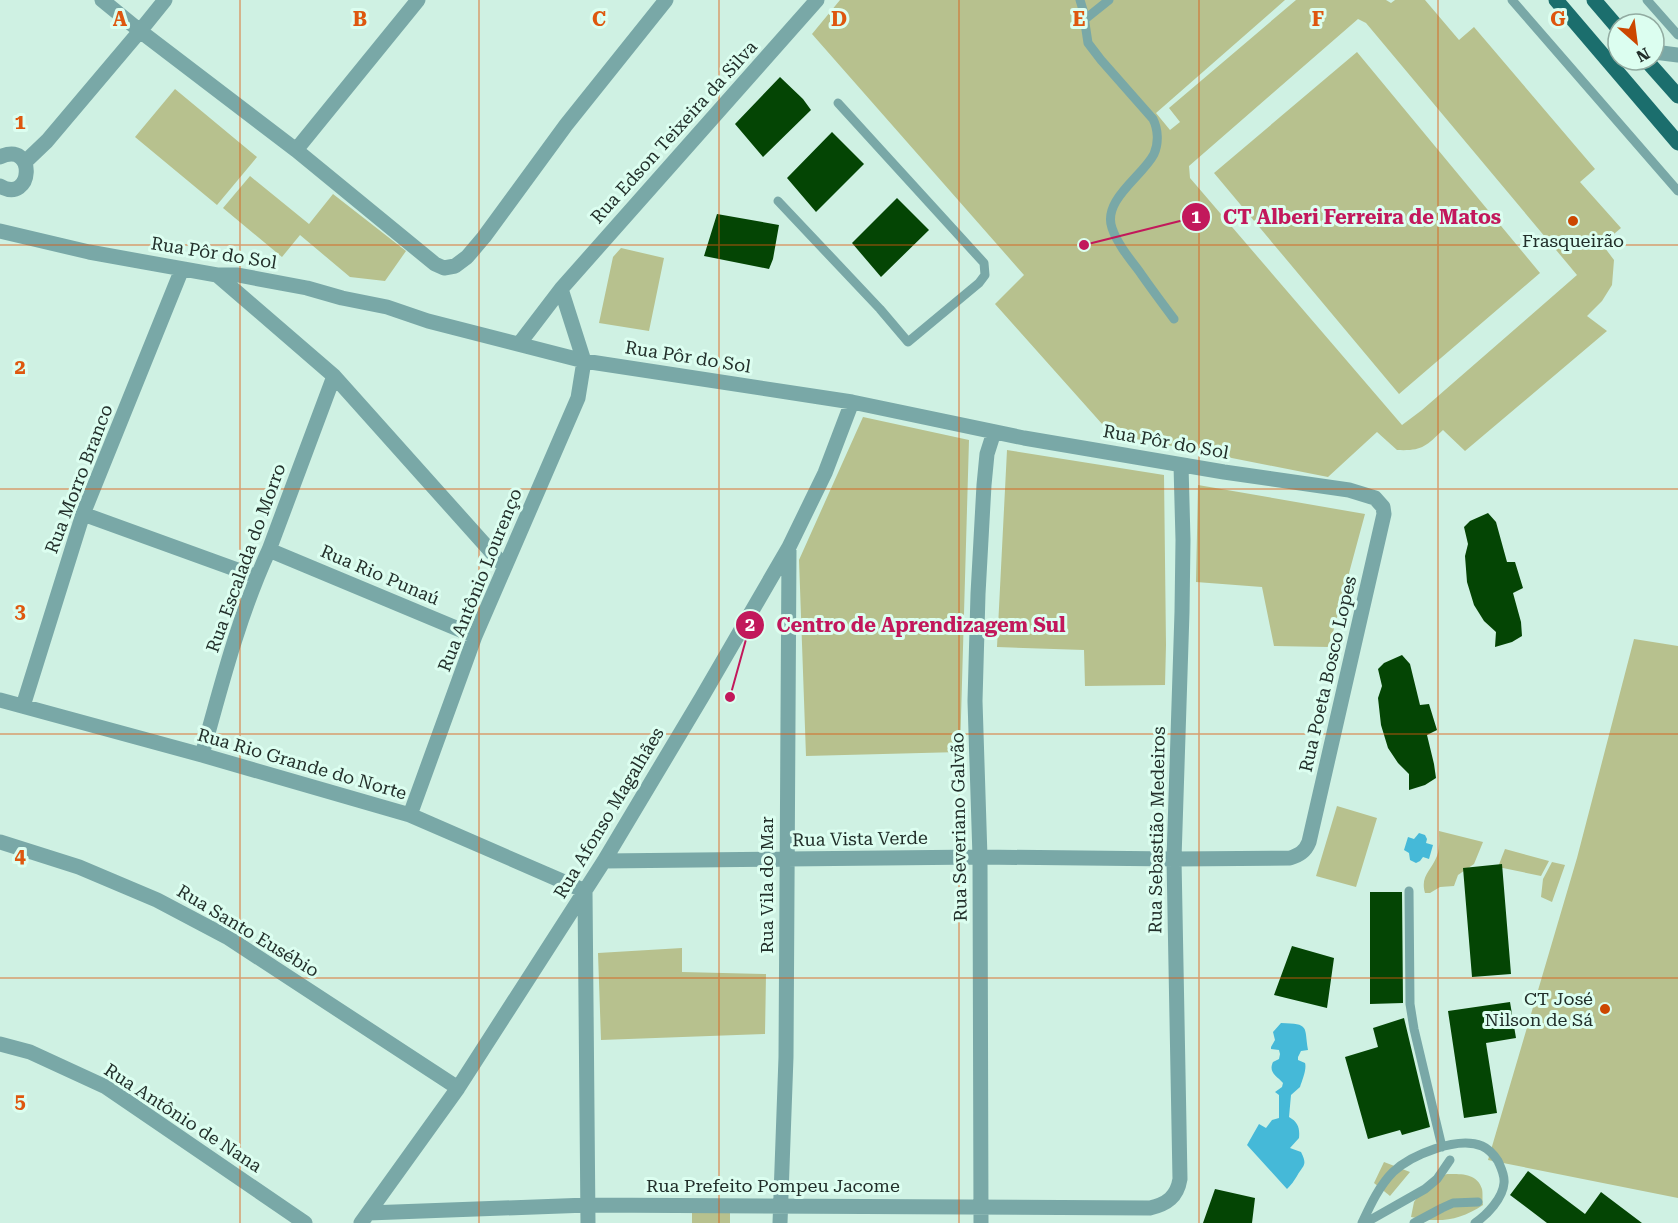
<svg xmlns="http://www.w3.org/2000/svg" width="1678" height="1223" font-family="'Roboto Serif',serif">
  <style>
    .green { fill: #b7c18e; fill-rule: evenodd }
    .water { fill: #45b9d8 }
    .building { fill: #044504 }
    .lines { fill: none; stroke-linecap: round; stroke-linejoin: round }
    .lane { stroke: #79a8a7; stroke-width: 9 }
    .street { stroke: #79a8a7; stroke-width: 15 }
    .primary { stroke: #1b6e6d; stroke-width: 15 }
    .grid { fill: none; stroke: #de570e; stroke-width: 1.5; stroke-opacity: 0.55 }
    .poi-dot { fill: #cc4700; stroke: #dcfef0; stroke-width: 2 }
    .labels { text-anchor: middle; stroke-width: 6; stroke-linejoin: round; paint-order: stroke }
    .street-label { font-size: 18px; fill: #222f2a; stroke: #dcfef0 }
    .poi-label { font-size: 18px; fill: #222f2a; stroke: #dcfef0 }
    .grid-label { font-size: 20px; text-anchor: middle; font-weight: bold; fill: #de570e; stroke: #dcfef0; stroke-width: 6; stroke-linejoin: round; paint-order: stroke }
    .leader { fill: none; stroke: #c2185b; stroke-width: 2 }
    .callout-dot { fill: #c2185b; stroke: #dcfef0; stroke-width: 2 }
    .mark-label { font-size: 18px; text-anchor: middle; font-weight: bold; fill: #fff }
    .callout-label { font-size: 20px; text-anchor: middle; font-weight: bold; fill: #c2185b; stroke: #dcfef0; stroke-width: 6; stroke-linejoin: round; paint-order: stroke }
  </style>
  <rect width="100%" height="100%" fill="#cff1e3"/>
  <path class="green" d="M840,0H1285L1156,113L1170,130L1180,122L1169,108L1296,0H1386L1391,3L1395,0H1425L1459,40L1474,27L1595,169L1580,182L1621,228L1602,244L1614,260L1612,285L1602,301L1587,316L1607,331L1465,451L1443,430C1425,447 1422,451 1397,450L1377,432L1328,477L1111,434L995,304L1024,275L812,34ZM1358,19L1366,23L1577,275L1422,410L1402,425L1190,178L1189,166Z
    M1357,52L1540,273L1399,394L1214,173Z
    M175,89L257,157L217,205L135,137Z
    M250,176L309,224L333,194L406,251L385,281L350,277L300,235L282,257L223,208Z
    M621,248L664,258L649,331L599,323L613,257Z
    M863,417L969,440L960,752L806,756L799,560Z
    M1007,450L1164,475L1166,645L1165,685L1085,686L1084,650L997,647Z
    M1198,485L1365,514L1329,647L1274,646L1262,587L1196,582Z
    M1634,639L1678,646V1198L1488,1160L1577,858Z
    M1337,806L1377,818L1356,887L1316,876Z
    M1439,831L1483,842L1474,864L1458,875L1454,886L1440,887L1430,893H1425C1420,876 1431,871 1437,856C1440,848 1439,839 1439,831Z
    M1505,849L1549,861L1541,876L1498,867Z
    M1552,862L1565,865L1552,902L1541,897L1543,879Z
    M682,948V972L766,974L765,1034L601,1040L598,953Z
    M1384,1162L1410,1172L1390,1196L1374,1183Z
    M1447,1174C1461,1174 1477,1173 1482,1189C1483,1193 1482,1200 1483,1205C1459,1221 1439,1223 1411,1217L1414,1202L1429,1181Z
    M730,1209V1223H692V1210Z"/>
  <path class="water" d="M1419,833L1425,835L1427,839L1426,843L1433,845L1429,859L1423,857L1420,861L1416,863L1410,860L1409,853L1404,850L1408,837L1414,839Z
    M1281,1023C1310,1024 1304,1026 1308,1050L1301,1051L1298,1057V1060L1305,1063C1307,1069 1302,1081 1300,1087L1291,1095L1289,1117C1298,1122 1300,1128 1299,1138L1290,1148L1301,1152C1308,1166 1303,1165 1297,1176C1294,1181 1291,1185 1287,1189L1247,1145L1259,1124L1266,1128L1272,1120L1279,1118V1095L1275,1092L1282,1087L1283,1083C1277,1076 1268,1073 1273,1062L1279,1059L1280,1054L1279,1050L1271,1049V1047L1275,1040L1273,1032Z"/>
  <path class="building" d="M780,77L803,99L811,110L763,157L735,124Z
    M832,132L864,164L816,212L787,178Z
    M897,198L929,230L881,277L852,243Z
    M717,214L779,225L773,259L769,269L704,256Z
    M1488,513L1496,522L1507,562H1515L1523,588L1513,593L1521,622L1522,636L1512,642L1495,647L1496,632L1484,621L1474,605L1467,582L1465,556L1468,544L1464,527L1470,521Z
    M1402,655L1410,664L1420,705L1429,704L1437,730L1427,735L1434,764L1436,778L1425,785L1409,790V774L1398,763L1388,748L1381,725L1378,698L1382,686L1378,669L1384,663Z
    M1502,864L1511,974L1472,977L1463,868Z
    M1370,892H1402L1403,1003L1370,1004Z
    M1292,946L1334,958L1327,1008L1274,995Z
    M1510,1002L1516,1038L1486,1043L1497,1113L1464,1118L1448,1011Z
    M1404,1018L1430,1127L1402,1135L1400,1130L1368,1139L1345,1057L1378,1047L1373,1028Z
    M1528,1171L1585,1214L1601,1192L1642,1223H1547L1510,1195Z
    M1215,1189L1255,1198L1252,1223H1203Z"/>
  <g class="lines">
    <path class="lane" d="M1080,0L1083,10L1088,43L1101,60L1153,119C1158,129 1159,143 1154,154C1143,176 1102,200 1112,228C1117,243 1129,258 1139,271C1150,287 1162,303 1174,319
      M1512,0L1678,191
      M1647,0L1678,35
      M1084,20L1109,0
      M778,201L880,309L908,342L979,283L985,275L984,263L838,103
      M1409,891L1410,1004L1414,1029L1442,1147
      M1362,1223C1370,1206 1379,1186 1393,1172C1411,1155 1457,1136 1482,1146C1489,1149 1494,1155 1498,1161C1501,1168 1505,1175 1504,1183C1503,1198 1487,1215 1475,1223
      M1365,1223L1425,1189L1437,1179L1450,1160
      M1414,1223L1442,1208L1453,1203L1478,1202"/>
    <path class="street" d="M165,0L140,31L296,150L435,264L444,268L455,266L467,257L484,237L566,125L666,0
      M1654,52L1678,55
      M296,150L418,0
      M0,157C37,140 33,205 0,186
      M25,162L47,141L140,31L102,0
      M0,231L89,252L217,275H238L307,288L342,298L387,307L428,321L584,361L852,402L1024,438L1224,472L1349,490L1375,498L1383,507L1384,514L1309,842C1305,852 1299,855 1290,858L1174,859L980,857L604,861
      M217,275L334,376L504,566
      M519,344L561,289L817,0
      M83,514L257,577
      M269,550L475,636
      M0,700L202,755L410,815L585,891
      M23,706L83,514L182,269
      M202,755C221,686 239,615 269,550L334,376
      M410,815L475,636L578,398L584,361L561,289
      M0,842L79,867L157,900L227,937L458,1088
      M585,891L588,1223
      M0,1044L30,1052L106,1087L305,1223
      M368,1213L588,1205L1150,1208C1167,1204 1177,1197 1180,1179L1174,859L1182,612L1183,540L1181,465
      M361,1223L458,1088L604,861L702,697L789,547L825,473L852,402
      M780,1223L786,1057L789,550
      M981,1223L980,857L975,701L978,594L984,485L987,454L994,432"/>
    <path class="primary" d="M1556,0L1678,143
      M1594,0L1618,28
      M1646,60L1678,96"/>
  </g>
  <path class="grid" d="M240,0V1223M479,0V1223M719,0V1223M959,0V1223M1199,0V1223M1438,0V1223M0,245H1678M0,489H1678M0,734H1678M0,978H1678"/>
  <g class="poi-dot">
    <circle cx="1573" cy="221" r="6"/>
    <circle cx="1605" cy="1009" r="6"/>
  </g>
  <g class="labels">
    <g class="street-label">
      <text transform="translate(674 132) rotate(-48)" y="6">Rua Edson Teixeira da Silva</text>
      <text transform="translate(214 253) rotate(9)" y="6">Rua Pôr do Sol</text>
      <text transform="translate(688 357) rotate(9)" y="6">Rua Pôr do Sol</text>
      <text transform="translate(1166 442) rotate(10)" y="6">Rua Pôr do Sol</text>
      <text transform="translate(79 479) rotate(-69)" y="6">Rua Morro Branco</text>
      <text transform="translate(246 558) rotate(-70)" y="6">Rua Escalada do Morro</text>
      <text transform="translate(380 575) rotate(23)" y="6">Rua Rio Punaú</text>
      <text transform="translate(480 580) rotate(-68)" y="6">Rua Antônio Lourenço</text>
      <text transform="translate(1328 674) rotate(-77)" y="6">Rua Poeta Bosco Lopes</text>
      <text transform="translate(302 764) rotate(16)" y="6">Rua Rio Grande do Norte</text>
      <text transform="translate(609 813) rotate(-59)" y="6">Rua Afonso Magalhães</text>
      <text transform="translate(959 827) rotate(-91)" y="6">Rua Severiano Galvão</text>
      <text transform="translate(1157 830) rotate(-89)" y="6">Rua Sebastião Medeiros</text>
      <text transform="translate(860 839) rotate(-1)" y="6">Rua Vista Verde</text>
      <text transform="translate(767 885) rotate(-90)" y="6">Rua Vila do Mar</text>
      <text transform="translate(248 931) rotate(31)" y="6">Rua Santo Eusébio</text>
      <text transform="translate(183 1118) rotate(33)" y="6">Rua Antônio de Nana</text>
      <text x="773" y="1192">Rua Prefeito Pompeu Jacome</text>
    </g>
    <g class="poi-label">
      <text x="1573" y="247">Frasqueirão</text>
      <text x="1593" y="1005" text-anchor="end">CT José<tspan x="1593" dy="21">Nilson de Sá</tspan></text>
    </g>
  </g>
  <g class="grid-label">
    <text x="120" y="26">A</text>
    <text x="360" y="26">B</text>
    <text x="599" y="26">C</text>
    <text x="839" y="26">D</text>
    <text x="1079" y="26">E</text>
    <text x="1318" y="26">F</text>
    <text x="1558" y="26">G</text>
    <text x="20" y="129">1</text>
    <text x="20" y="374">2</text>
    <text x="20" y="618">3</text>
    <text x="20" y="863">4</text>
    <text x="20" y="1108">5</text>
  </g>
  <path class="leader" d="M1084 245L1196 217M730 697L750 625"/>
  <g class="callout-dot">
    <circle cx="1084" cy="245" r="6"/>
    <circle cx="730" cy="697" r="6"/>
    <circle cx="1196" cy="217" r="15"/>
    <circle cx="750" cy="625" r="15"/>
  </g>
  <g class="mark-label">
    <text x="1196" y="223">1</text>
    <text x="750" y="631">2</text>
  </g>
  <g class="callout-label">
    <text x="1362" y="224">CT Alberi Ferreira de Matos</text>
    <text x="921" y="632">Centro de Aprendizagem Sul</text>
  </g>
  <g transform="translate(1636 42) rotate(152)"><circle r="28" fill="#dcfef0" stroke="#92aba1" stroke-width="1.5"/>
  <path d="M0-4.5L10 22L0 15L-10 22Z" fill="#cc4700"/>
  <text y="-9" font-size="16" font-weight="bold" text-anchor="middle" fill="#222f2a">N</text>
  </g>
</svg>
